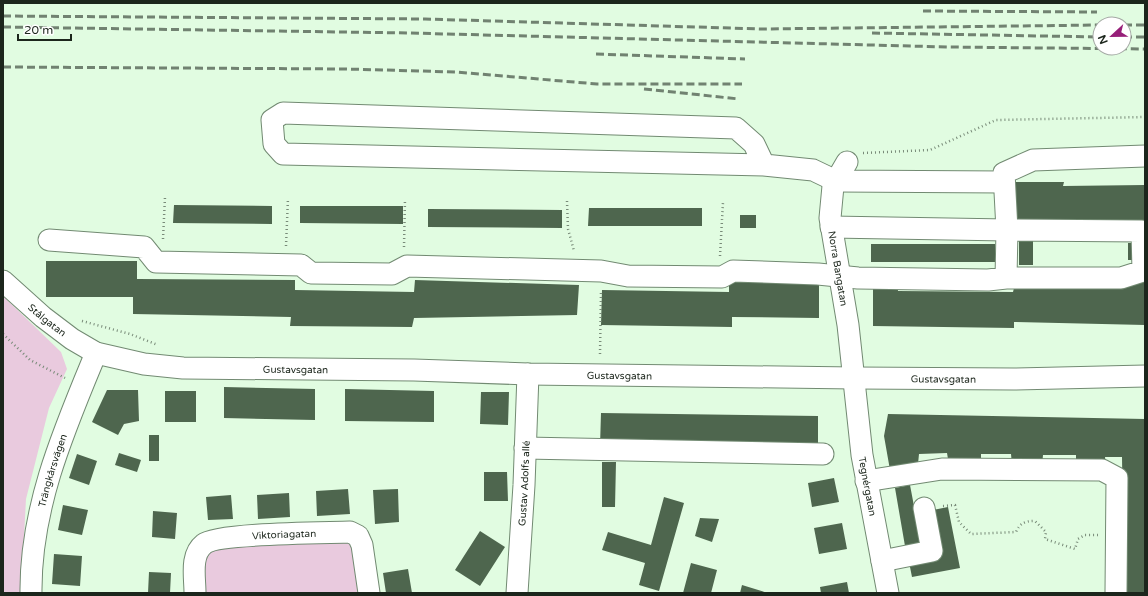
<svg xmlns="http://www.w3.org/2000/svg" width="1148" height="596" font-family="'Varela Round',sans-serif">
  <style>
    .green { fill: #e9cade }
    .building { fill: #4e664e }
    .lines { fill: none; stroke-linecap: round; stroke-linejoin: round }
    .minor-casing { stroke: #728a72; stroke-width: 23 }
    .path { stroke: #788a78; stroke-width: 2.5; stroke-dasharray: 1 3; stroke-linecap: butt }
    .minor { stroke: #fff; stroke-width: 21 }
    .rail { stroke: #718271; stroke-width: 3; stroke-dasharray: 8 4; stroke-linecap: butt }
    .labels { text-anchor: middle; stroke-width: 4; stroke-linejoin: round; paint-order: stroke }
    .street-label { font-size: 10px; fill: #1c261c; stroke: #fff }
  </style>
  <rect width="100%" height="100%" fill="#e1fce1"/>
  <path class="green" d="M3,296L61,352L67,369L49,408L26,499L21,593H3Z
    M355,536L363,593H197L205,540Z"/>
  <path class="building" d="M1008,182H1064L1063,186L1145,185V224L1012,221Z
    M174,205L272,206V224L173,223Z
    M300,206H403V224L300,223Z
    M589,208H702V226H588Z
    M428,209L562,210V228L428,227Z
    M740,215H756V228H740Z
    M1019,241H1033V265H1019Z
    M1128,243H1138V260H1128Z
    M871,244H995V262H871Z
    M46,261H137V279L295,280V290L414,292L415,280L579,285L577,315L414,318L412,327L290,326L291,317L133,314V297H46Z
    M1124,278L1145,279V325L1014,322V328L873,326V281H897L898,291L1013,292L1014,288L1123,289Z
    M729,282L819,283V318L732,317V327L601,325L602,290L729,292Z
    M224,387L315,389V420L224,418Z
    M345,389L434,391V422L345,421Z
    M107,390H138L139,421L124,424L118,435L92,422Z
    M165,391H196V422H165Z
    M481,392H509L508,425L480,424Z
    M601,413L818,416V449L600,446Z
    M888,414L1145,419V593H1124L1122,457H1105L1106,465L1076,466V455H1043L1042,466L1012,465L1011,454H981V465H949L947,453L919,454L918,464L890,470L884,436Z
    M149,435H159V461H149Z
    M119,453L141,460L137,472L115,465Z
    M77,454L97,461L89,485L69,478Z
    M602,462H616L615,507H602Z
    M484,472H507L508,501H484Z
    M834,478L839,502L812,507L808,483Z
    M910,485L921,543L905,546L895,488Z
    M348,489L350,514L317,516L316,491Z
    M398,489L399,522L375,524L373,490Z
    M289,493L290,517L258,519L257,495Z
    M231,495L233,519L208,520L206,497Z
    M664,497L684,503L659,591L639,585L645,563L602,550L608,532L651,545Z
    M63,505L88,510L82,535L58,530Z
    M948,507L960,568L912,577L909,562L941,556L933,510Z
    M153,511L177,513L175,539L152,537Z
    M700,518L719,519L712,542L695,536Z
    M842,523L847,549L819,554L814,528Z
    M480,531L505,547L480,586L455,570Z
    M54,554L82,556L80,586L52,584Z
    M691,563L717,570L711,593H683Z
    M408,569L412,593H386L383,573Z
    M149,572L171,573L170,593H148Z
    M847,582L849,593H821L820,587Z
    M742,585L768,593H740Z"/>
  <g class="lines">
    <g class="minor-casing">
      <g id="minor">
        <path id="s1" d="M847,162L833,186L830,218L848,325L862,455L888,593"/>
        <path d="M764,165L754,144L736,128L283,113L272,120L274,144L283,154L764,165L813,170L836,181L1004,182"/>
        <path d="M831,227L1007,230L1004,173L1033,160L1145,156"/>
        <path d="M49,240L144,247L156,262L301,265L311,273L392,274L407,266L601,271L628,276L722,277L733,271L818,274L858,278L988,280L1006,278H1121L1143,271L1142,231L1007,230L1006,278"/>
        <path id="s2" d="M3,281L43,317L72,339L96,353L144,364L183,368L414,370L528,374L855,378L1014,379L1145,376"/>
        <path d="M525,448L823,454"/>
        <path d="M866,481L942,469L1102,470L1117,478L1116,593"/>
        <path d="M882,561L932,551L924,508"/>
        <path id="s3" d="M31,593C30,508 64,430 96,353"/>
        <path id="s4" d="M195,593C195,577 190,555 204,544C217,533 326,533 350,532L358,536L362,545L369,593"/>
        <path id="s5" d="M517,593L524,485L528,374"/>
      </g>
    </g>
    <path class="path" d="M863,153L930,150L996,120L1145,117
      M567,201L568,229L574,251
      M163,239L165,197
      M286,246L288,198
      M404,247L405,199
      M720,256L723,202
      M82,321L130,334L158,345
      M3,334L30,360L65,378
      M600,354L601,291
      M943,506L955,505L959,522L971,534L1016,532C1020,523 1025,521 1035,521L1046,532L1045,539L1075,549L1078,539L1085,535H1098"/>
    <use href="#minor" class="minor"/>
    <path class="rail" d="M923,11L1097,12
      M3,16L425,19L763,29L1100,25
      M1124,25H1145
      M3,27L409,33L948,47L1145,49
      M872,33L1100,37
      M1124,37H1145
      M596,54L745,59
      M3,67L346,69L456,72L597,84H742
      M644,89L739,99"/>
  </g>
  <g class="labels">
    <g class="street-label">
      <text dy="4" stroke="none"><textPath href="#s1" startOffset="111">Norra Bangatan</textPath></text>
      <text dy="4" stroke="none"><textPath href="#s2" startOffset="59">Stålgatan</textPath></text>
      <text dy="4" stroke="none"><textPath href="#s2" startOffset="319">Gustavsgatan</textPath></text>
      <text dy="4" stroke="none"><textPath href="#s2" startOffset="643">Gustavsgatan</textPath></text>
      <text dy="4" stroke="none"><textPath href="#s2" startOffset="967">Gustavsgatan</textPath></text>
      <text dy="4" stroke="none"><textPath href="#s3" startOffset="125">Trängkårsvägen</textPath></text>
      <text dy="4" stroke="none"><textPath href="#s5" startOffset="110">Gustav Adolfs allé</textPath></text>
      <text dy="4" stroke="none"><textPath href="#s1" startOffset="331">Tegnérgatan</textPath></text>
      <text dy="4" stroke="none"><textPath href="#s4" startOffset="133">Viktoriagatan</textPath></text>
    </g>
  </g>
  <rect width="1148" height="596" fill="none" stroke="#1c261c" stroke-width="8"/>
  <g transform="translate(1112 36) rotate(248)"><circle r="19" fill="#ffffff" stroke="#a4a8a4"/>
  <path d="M0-3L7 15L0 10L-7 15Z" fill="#971f79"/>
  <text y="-6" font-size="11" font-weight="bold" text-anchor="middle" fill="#1c261c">N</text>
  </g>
  <path d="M18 34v6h53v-6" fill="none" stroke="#1c261c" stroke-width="2"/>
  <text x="24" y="34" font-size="12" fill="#1c261c" stroke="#ffffff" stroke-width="3" paint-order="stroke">20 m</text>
</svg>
